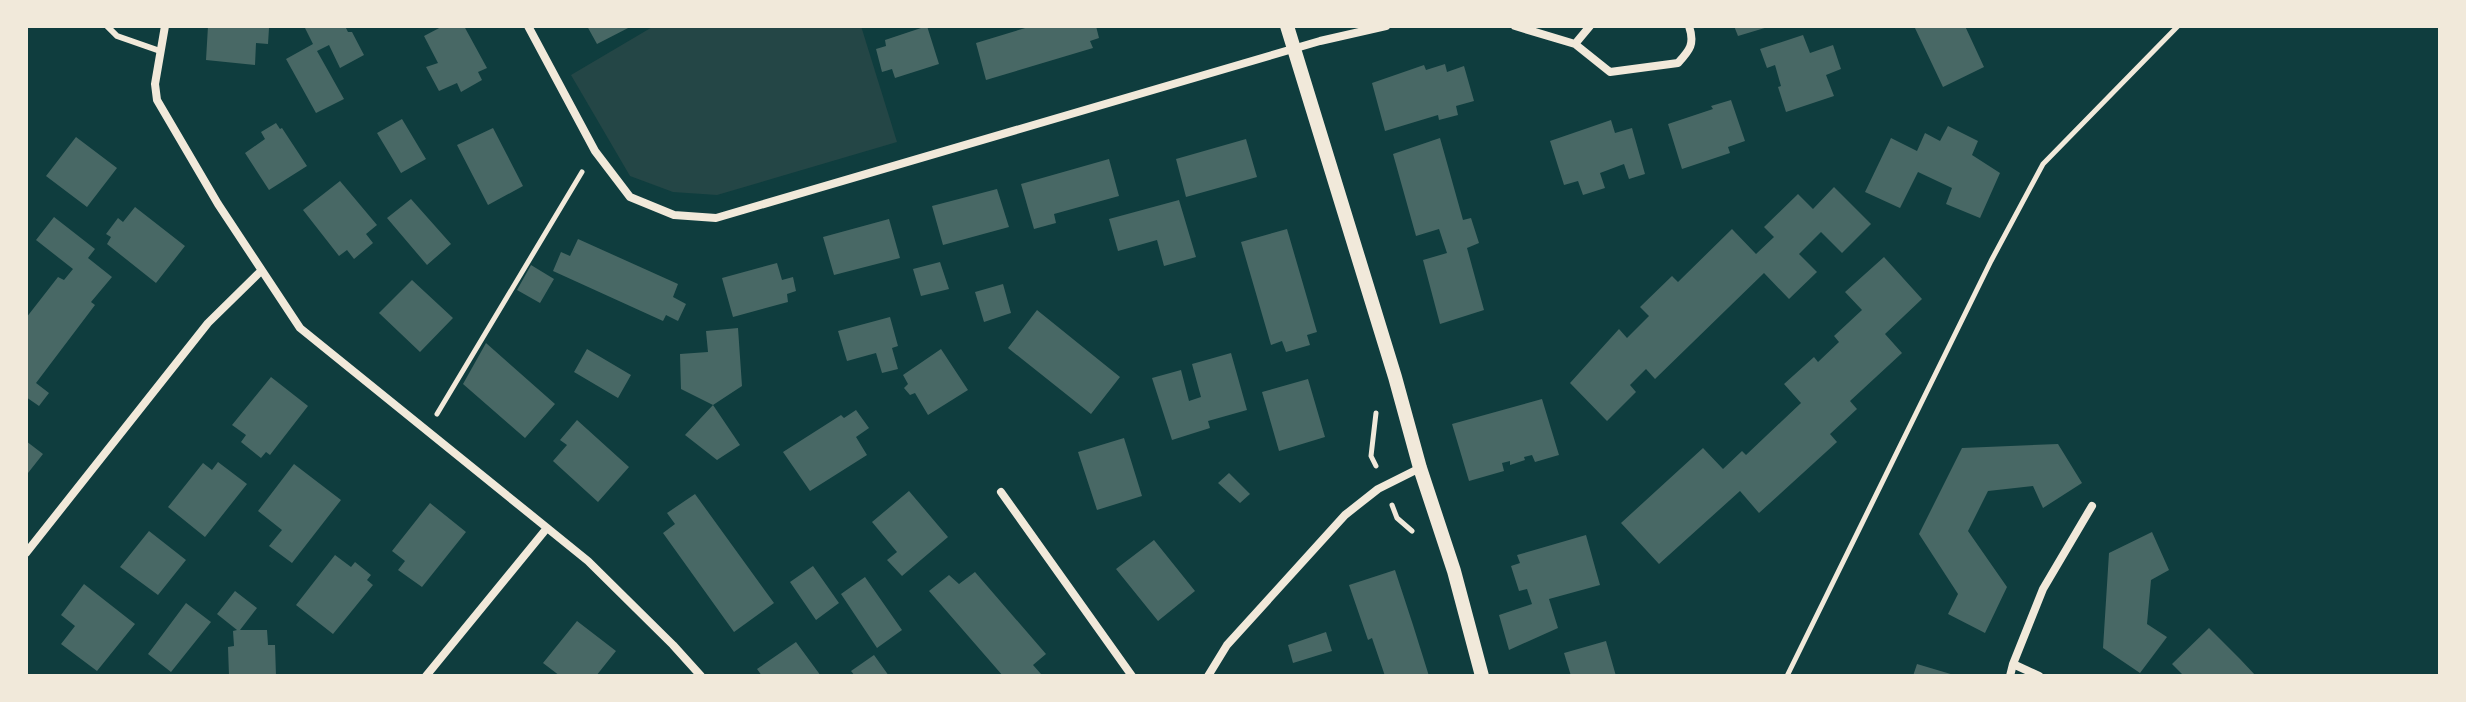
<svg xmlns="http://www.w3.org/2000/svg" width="2466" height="702" font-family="'DM Sans',sans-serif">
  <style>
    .green { fill: #244646 }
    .building { fill: #486865 }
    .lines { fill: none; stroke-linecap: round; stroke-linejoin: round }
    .path { stroke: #f1e9da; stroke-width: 5 }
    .service { stroke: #f1e9da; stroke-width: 6 }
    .minor { stroke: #f1e9da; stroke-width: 8 }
    .tertiary { stroke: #f1e9da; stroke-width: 14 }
  </style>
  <rect width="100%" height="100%" fill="#0f3d3e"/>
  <path class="green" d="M654,26H861L897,142L717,195L673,192L630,176L571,75Z"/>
  <path class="building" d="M208,26L269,28L268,44L256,43L255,65L206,60Z
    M304,26H345L348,32H352L364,55L340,68L329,45L317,51L344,99L316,113L286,59L313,44Z
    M443,26H464L487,68L478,72L482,80L461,92L457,83L439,91L426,67L438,63L424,36Z
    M587,26H632L597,44Z
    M927,26L939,64L895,78L892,69L882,72L876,49L886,46L885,40Z
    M1032,26H1096L1099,38L1090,41L1093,48L986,80L976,43Z
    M1734,26H1768V27L1738,36Z
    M1914,26H1965L1984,67L1943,87Z
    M1803,35L1810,53L1833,45L1841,69L1826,75L1834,96L1786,112L1778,87L1781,86L1775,65L1767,68L1760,49Z
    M1445,64L1447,72L1464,66L1474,101L1456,106L1458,115L1439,120L1438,115L1385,131L1372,83L1424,65L1426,70Z
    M1731,100L1745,141L1728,147L1730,153L1682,169L1668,124L1713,109L1711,106Z
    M402,119L426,159L401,173L377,133Z
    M1611,120L1615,133L1632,128L1645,174L1629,179L1624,164L1600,173L1605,188L1583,195L1578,181L1564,185L1550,141Z
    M276,123L280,129L282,128L307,166L269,190L245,153L265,139L261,132Z
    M1948,126L1978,141L1972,155L2000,173L1980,218L1946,204L1952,188L1918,172L1900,208L1865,192L1891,138L1917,151L1925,133L1940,141Z
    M493,128L523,186L488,205L457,145Z
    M76,137L117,168L87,207L46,176Z
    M1440,138L1463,220L1471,218L1479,243L1467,248L1484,310L1440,324L1423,260L1447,253L1439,229L1416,236L1393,154Z
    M1246,139L1257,177L1186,197L1176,159Z
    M1109,159L1119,196L1054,214L1056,223L1034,229L1021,184Z
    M340,181L377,225L366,234L373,243L354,259L347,250L339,256L303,210Z
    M1834,187L1871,224L1842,253L1821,232L1799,254L1817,272L1789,299L1764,273L1655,379L1646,369L1630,385L1636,392L1607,421L1570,383L1619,329L1627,338L1649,316L1640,307L1672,276L1678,282L1732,229L1756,254L1774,237L1764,227L1798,194L1813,209Z
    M997,189L1009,227L943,245L932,206Z
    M411,199L451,244L427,265L387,218Z
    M1179,200L1196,257L1164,266L1157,240L1118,251L1109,219Z
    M135,207L185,246L156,283L107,244L111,237L106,234L118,218L123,222Z
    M54,217L95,249L88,258L112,277L91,302L95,305L36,383L49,393L39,406L26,397V318L58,277L64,280L73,269L36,240Z
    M889,219L900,258L834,275L823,237Z
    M1287,229L1317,332L1307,335L1310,345L1286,352L1282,341L1271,345L1241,242Z
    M578,239L678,284L673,297L686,304L678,321L666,315L663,321L553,271L561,252L570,256Z
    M1884,257L1922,299L1885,334L1902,353L1850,401L1857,409L1830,434L1837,442L1759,513L1740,491L1659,564L1621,523L1703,448L1723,469L1742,451L1746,455L1801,403L1784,384L1814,357L1818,362L1839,342L1834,336L1862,310L1845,292Z
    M940,262L949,289L921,296L913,269Z
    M777,263L782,280L793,277L796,291L787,294L788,302L733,317L722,278Z
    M531,265L554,279L540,303L517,290Z
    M412,280L453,318L420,352L379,313Z
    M1003,284L1011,313L984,322L975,292Z
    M1037,310L1120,377L1091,414L1008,348Z
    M890,317L898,346L892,348L898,369L882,373L876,353L847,361L838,331Z
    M738,328L742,386L713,405L681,389L680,354L708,352L706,331Z
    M486,343L555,404L525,438L463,384Z
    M587,349L631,375L618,398L574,372Z
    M941,349L968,390L928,415L915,393L910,395L904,388L908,384L903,375Z
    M1231,353L1247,410L1208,421L1210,428L1172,440L1152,378L1181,370L1189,401L1201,397L1192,364Z
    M271,377L308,406L270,455L266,452L261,458L241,442L246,435L232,425Z
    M1308,379L1325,437L1279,451L1262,392Z
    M1542,399L1559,455L1535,462L1532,455L1524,457L1525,460L1510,465V461L1502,463L1504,471L1469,481L1452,424Z
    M713,405L740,445L717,460L685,435Z
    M856,410L869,428L856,437L867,455L810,491L783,452L841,415L844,418Z
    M577,420L629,467L598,502L553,461L567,445L560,440Z
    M1124,438L1142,496L1097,510L1078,452Z
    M26,441L43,454L28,473L26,471Z
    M2058,444L2082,483L2043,508L2033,486L1988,491L1968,531L2007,587L1985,633L1948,614L1958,594L1919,534L1962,448Z
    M218,462L247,484L205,537L168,507L203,463L212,470Z
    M294,464L341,500L292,563L269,546L282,530L258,511Z
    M1229,473L1250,494L1240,503L1218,483Z
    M909,491L948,537L902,576L887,560L897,552L872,522Z
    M695,494L774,603L734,632L663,533L675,524L667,513Z
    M430,503L466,532L422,587L398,570L405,561L392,551Z
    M149,531L186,560L158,595L120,567Z
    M2152,532L2169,570L2151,580L2147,624L2167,637L2140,673L2103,648L2109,553Z
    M1586,535L1600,585L1549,599L1558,628L1509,650L1499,615L1532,604L1527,589L1519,591L1511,566L1520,563L1517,555Z
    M1154,540L1195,591L1158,621L1116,569Z
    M335,555L351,567L355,562L371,575L367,580L373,585L333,634L296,605Z
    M813,566L839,603L816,620L790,582Z
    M1395,570L1413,625L1429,676H1385L1372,638L1368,640L1349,585Z
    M975,572L1046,654L1033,665L1041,674L1039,676H1003L929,591L949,575L959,584Z
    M865,577L902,630L877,648L841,594Z
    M84,584L135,624L97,671L61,644L75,626L61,615Z
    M235,591L257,608L240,630H267L268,645H275L276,676H229L228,647L234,646L233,631L237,630L217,614Z
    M186,603L211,622L171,672L148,654Z
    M577,621L616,651L596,676H560L543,663Z
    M2209,628L2240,659L2256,676H2184L2172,664Z
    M1326,632L1332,651L1293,663L1288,645Z
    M1606,641L1616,676H1571L1564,653Z
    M796,642L821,676H762L757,669Z
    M874,655L889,676H855L851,671Z
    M1917,664L1954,675V676H1913Z"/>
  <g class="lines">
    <path class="path" d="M437,414L582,172
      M1376,466L1371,456L1376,413
      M1392,505L1397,518L1412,531
      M1787,676L1991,261L2043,164L2178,26"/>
    <path class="service" d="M107,26L117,36L160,51"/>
    <path class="minor" d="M165,26L155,84L157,100L218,204L300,328L588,561L673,645L701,676
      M528,26L595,151L630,197L674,215L716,218L1320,41L1386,26
      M1515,26L1575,44L1610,72L1678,63C1690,50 1695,44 1689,26
      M1575,44L1590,26
      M1001,492L1132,676
      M26,553L208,323L261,271
      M2013,664L2043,589L2092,506
      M426,676L547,528
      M1208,676L1227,645L1345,515L1378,489L1420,468
      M2010,676L2013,664L2039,676"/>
    <path class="tertiary" d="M1287,26L1395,377L1420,468L1454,571L1482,676"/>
  </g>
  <rect width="2466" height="702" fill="none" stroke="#f1e9da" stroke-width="56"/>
</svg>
